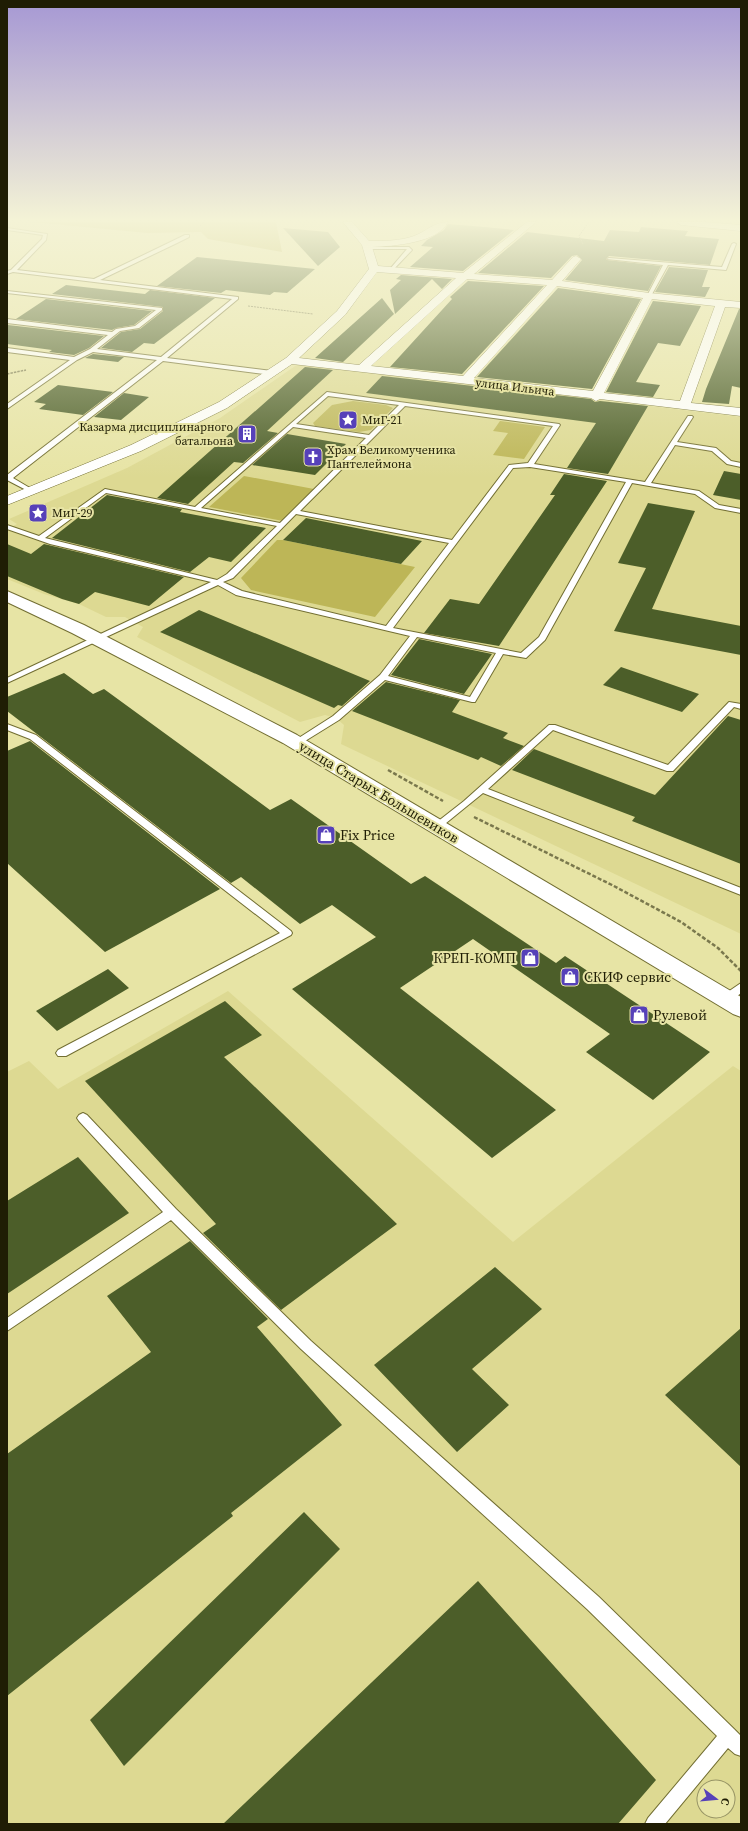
<svg xmlns="http://www.w3.org/2000/svg" width="748" height="1831" font-family="'Source Serif 4',serif">
  <style>
    .built { fill: #ddd992; fill-rule: evenodd }
    .green { fill: #bdb657 }
    .building { fill: #4c5e29 }
    .lines { fill: none; stroke-linecap: round; stroke-linejoin: round }
    .lane-casing { stroke: #726e32; stroke-width: 2 }
    .street-casing { stroke: #726e32; stroke-width: 1 }
    .secondary-casing { stroke: #726e32; stroke-width: 2 }
    .path-far2 { stroke: #7a784d; stroke-width: 1; stroke-dasharray: 2 1; stroke-linecap: butt }
    .path-far1 { stroke: #7a784d; stroke-width: 1.5; stroke-dasharray: 2.5 1; stroke-linecap: butt }
    .path { stroke: #7a784d; stroke-width: 2.5; stroke-dasharray: 4 2; stroke-linecap: butt }
    .lane { fill: #fff; fill-rule: evenodd }
    .street { fill: #fff; fill-rule: evenodd }
    .secondary { fill: #fff; fill-rule: evenodd }
    .labels { text-anchor: middle; stroke-width: 4; stroke-linejoin: round; paint-order: stroke }
    .far-street-label { font-size: 12px; fill: #1f1d04; stroke: #e7e4a5 }
    .far-poi-label { font-size: 12px; fill: #1f1d04; stroke: #e7e4a5; text-anchor: start }
    .street-label { font-size: 14px; fill: #1f1d04; stroke: #e7e4a5 }
    .poi-label { font-size: 14px; fill: #1f1d04; stroke: #e7e4a5; text-anchor: start }
  </style>
  <rect width="100%" height="100%" fill="#e7e4a5"/>
  <path class="built" d="M298,364L741,417V934L341,744L344,725L336,718L325,715L300,722L137,637L143,627L125,617H106L79,604L44,594L7,579V529L17,524L9,519L127,468L220,418Z
    M228,991L513,1242L733,1066L741,1071V1824H7V1072L29,1061L58,1089ZM704,1787H728V1811H704Z"/>
  <path class="green" d="M31,222H276L282,252L208,239L201,232L147,233Z
    M353,401L386,405L393,408L371,430L359,432L315,426L313,423L332,405Z
    M500,421L545,427L524,459L493,455L508,433L493,431Z
    M244,476L314,489L283,521L209,507Z
    M277,540H283L415,567L375,617L251,590L241,578Z"/>
  <path class="building" d="M448,224L485,227L514,230L463,271L410,267L433,247L421,246L427,240L444,230Z
    M641,227L688,231L685,236L719,239L710,265L609,256L606,259L607,260L661,266L648,291L565,280L582,260L577,255L572,256L551,278L478,273L527,232L604,241L610,230L639,232Z
    M283,228L328,232L340,247L318,266Z
    M197,257L315,269L287,293L274,292L270,295L226,290L221,293L157,286Z
    M669,267L708,270L702,287H710L705,297L655,292Z
    M401,275L452,279L442,289L432,279L395,314L390,290L401,280L396,279Z
    M468,281L544,286L462,374L390,367L452,299L450,297Z
    M66,285L145,294L150,290L215,298L154,344L144,343L132,352L101,348L121,332L140,329L163,311V307L52,294Z
    M558,288L641,299L592,389L477,377Z
    M382,298L394,314L343,362L315,358Z
    M46,299L152,311L134,325L116,328L112,330L16,319Z
    M653,301L701,306L680,346L658,343L636,382L660,385L653,397L606,392Z
    M739,309H741V388L732,386L729,404L702,402L706,389Z
    M7,325H8L104,336L89,348L74,355L49,352L52,350L7,344Z
    M93,354L124,357L118,362L85,358Z
    M305,367L333,370L267,431L278,433L243,463L234,462L188,504L157,498Z
    M382,376L591,399L595,402L600,401L648,406L608,474L567,468L596,423L366,393Z
    M58,385L113,392L83,415L39,409L46,404L34,402Z
    M124,393L149,397L121,420L94,417Z
    M287,434L346,444L315,475L252,465Z
    M724,471L741,474V500L713,495Z
    M564,474L607,481L499,646L424,633L450,599L479,604L555,495H550Z
    M107,495L182,509L180,512L266,528L231,562L209,557L190,572L52,538Z
    M648,503L695,511L652,609L741,626V655L614,631L646,568L618,563Z
    M306,518L422,541L401,564L283,540Z
    M7,544L31,554L44,544L184,577L149,606L95,592L79,604L62,599L7,576Z
    M199,610L370,681L342,706L338,705L334,708L160,632Z
    M419,639L492,654L464,694L391,675Z
    M621,667L699,694L682,712L603,685Z
    M64,673L93,694L104,689L270,810L291,799L411,884L425,876L556,963L565,956L710,1052L653,1100L586,1052L610,1034L473,939L400,988L556,1110L492,1158L292,989L376,937L332,905L300,924L241,877L231,883L7,711V697Z
    M386,682L460,700L452,712L508,733L503,738L524,746L501,766L481,757L478,760L352,711Z
    M728,716L741,720V864L632,821L635,817L512,770L534,749L655,795Z
    M30,741L220,889L105,952L7,863V751Z
    M108,969L129,988L57,1031L36,1011Z
    M225,1001L262,1035L224,1057L397,1224L281,1310L203,1233L216,1224L85,1081Z
    M78,1157L129,1213L7,1294V1201Z
    M190,1241L268,1319L257,1327L342,1425L231,1513L233,1516L7,1696V1454L151,1352L107,1296Z
    M495,1267L542,1309L472,1369L509,1405L457,1452L374,1365Z
    M741,1328V1467L665,1395Z
    M304,1512L340,1549L124,1766L90,1720Z
    M478,1581L656,1780L618,1824H223Z"/>
  <g class="lines">
    <g class="lane-casing">
      <path id="lane" d="M7,228L47,234L46,240L17,270L94,279L185,235H189V237L177,243L100,280L238,297V299L167,358L272,371L275,373L272,375L163,361L13,478L35,491L30,492L7,480V475L157,360L93,352L77,360L7,409V404L70,360L7,352V348L74,357L90,349L108,335L7,323V319L112,332L116,329L135,326L156,310L7,293V291L162,308V310L139,328L120,331L97,349L161,357L232,299L13,272L7,274V271L11,270L42,239L43,235L7,230Z
        M734,243L736,244L726,270L668,265L651,296L649,297L647,296L663,265L607,259L609,258L722,267L732,244Z
        M366,247H409L412,250L392,271L390,269L407,249H368Z
        M327,392L559,424L560,425L534,464L645,482L688,416H692L693,417L677,442L716,448L731,461L741,463V467L727,464L712,451L675,445L651,483L699,491L719,505L741,509V513L715,508L695,494L632,483L545,640L526,658L503,654L475,702H472L385,680L339,720L297,746L294,745L293,743L294,741L333,716L380,675L410,636L236,595L218,585L7,683V678L211,582L50,544L7,529V525L39,536L105,489L195,507ZM328,396L399,405L369,435L296,424ZM405,406L553,426L528,463L509,465L452,540L300,511ZM293,427L366,438L280,523L201,508ZM530,467L626,482L539,637L521,653L393,628L513,468ZM106,493L277,526L227,574L217,580L45,538ZM296,514L449,543L386,626L242,591L223,582L233,578ZM417,637L496,653L470,697L388,676Z
        M729,702L741,704V709L734,707L673,771H667L553,730L488,789L741,888V895L483,793L440,828L437,829L432,826L464,801L549,725H555L668,765Z
        M7,724L36,735L291,931L292,933L291,935L66,1056H58L56,1053L58,1050L280,933L30,739L7,730Z
        M741,983V993L730,1002H722L721,999L722,996Z
        M83,1113L87,1115L176,1209L311,1341L599,1597L734,1729L741,1736V1756L735,1754L728,1748L665,1824H645L648,1818L717,1736L587,1609L301,1349L171,1220L7,1331V1318L163,1212L79,1121L77,1118L79,1115Z"/>
    </g>
    <g class="street-casing">
      <path id="street" d="M343,222H352L369,241C384,241 400,241 414,236C427,231 434,222 448,222C438,243 393,246 372,247L378,266L463,273L527,222H536L474,274L552,280L573,257L576,256L581,259L562,281L649,293L741,302V308L725,307L691,403L741,408V416L600,399L596,401L591,398L292,364L227,408L141,451L7,505V496L131,445L219,402L286,358L337,311L369,269L362,245ZM377,272L456,278L359,365L299,358L345,315ZM467,279L547,285L463,376L371,366ZM557,286L643,298L593,391L474,378ZM652,299L715,306L680,401L604,393Z
        M677,222H704L741,225V231L681,225Z"/>
    </g>
    <g class="secondary-casing">
      <path id="secondary" d="M7,591L84,625L297,735L741,997V1017L733,1014L283,743L72,633L7,602Z"/>
    </g>
    <path class="path-far2" d="M200,226L204,222
      M583,244L579,236L589,222
      M248,306L313,314"/>
    <path class="path-far1" d="M7,374L26,370"/>
    <path class="path" d="M388,770L443,801
      M474,817L612,885L681,922L718,948L741,971"/>
    <use href="#lane" class="lane"/>
    <use href="#street" class="street"/>
    <use href="#secondary" class="secondary"/>
  </g>
  <linearGradient id="sky" x2="0" y2="1"><stop stop-color="#a698d4"/><stop offset="0.46" stop-color="#f4f3d6"/><stop offset="1" stop-color="#f4f3d6" stop-opacity="0"/></linearGradient>
  <rect width="748" height="478" fill="url(#sky)"/>
  <defs>
    <g id="sight-square" transform="scale(1)"><rect x="-9" y="-9" width="18" height="18" rx="4" fill="#5641b9" stroke="#e7e4a5"/><path d="M0-6L1.8-2.2L6-1.7L2.9 1.2L3.7 5.4L0 3.3L-3.7 5.4L-2.9 1.2L-6-1.7L-1.8-2.2Z" fill="#fff"/></g>
    <g id="building-square" transform="scale(1)"><rect x="-9" y="-9" width="18" height="18" rx="4" fill="#5641b9" stroke="#e7e4a5"/><path d="M-4-6H4V6H1V3H-1V6H-4ZM-2.5-4.3h1.7v1.8h-1.7ZM.8-4.3h1.7v1.8H.8ZM-2.5-1h1.7V.8h-1.7ZM.8-1h1.7V.8H.8Z" fill="#fff"/></g>
    <g id="church-square" transform="scale(1)"><rect x="-9" y="-9" width="18" height="18" rx="4" fill="#5641b9" stroke="#e7e4a5"/><path d="M-1.2-6h2.4v3.5h3.3v2.4h-3.3V6h-2.4V-.1h-3.3v-2.4h3.3Z" fill="#fff"/></g>
    <g id="shop-square" transform="scale(1)"><rect x="-9" y="-9" width="18" height="18" rx="4" fill="#5641b9" stroke="#e7e4a5"/><path d="M-5-2.5h2.3a2.7 3.5 0 0 1 5.4 0H5L5.5 6h-11ZM-1.5-2.5h3a1.5 2.3 0 0 0-3 0Z" fill="#fff"/></g>
  </defs>
  <g fill-rule="evenodd">
    <use href="#sight-square" x="348" y="420"/>
    <use href="#building-square" x="247" y="434"/>
    <use href="#church-square" x="313" y="457"/>
    <use href="#sight-square" x="38" y="513"/>
    <use href="#shop-square" x="326" y="835"/>
    <use href="#shop-square" x="530" y="958"/>
    <use href="#shop-square" x="570" y="977"/>
    <use href="#shop-square" x="639" y="1015"/>
  </g>
  <g class="labels">
    <g class="far-street-label">
      <text transform="translate(515 387) rotate(7)" y="4">улица Ильича</text>
    </g>
    <g class="far-poi-label">
      <text x="362" y="424">МиГ-21</text>
      <text x="233" y="431" text-anchor="end">Казарма дисциплинарного<tspan x="233" dy="14">батальона</tspan></text>
      <text x="327" y="454">Храм Великомученика<tspan x="327" dy="14">Пантелеймона</tspan></text>
      <text x="52" y="517">МиГ-29</text>
    </g>
    <g class="street-label">
      <text transform="translate(379 792) rotate(31)" y="5">улица Старых Большевиков</text>
    </g>
    <g class="poi-label">
      <text x="340" y="840">Fix Price</text>
      <text x="516" y="963" text-anchor="end">КРЕП-КОМП</text>
      <text x="584" y="982">СКИФ сервис</text>
      <text x="653" y="1020">Рулевой</text>
    </g>
  </g>
  <rect width="748" height="1831" fill="none" stroke="#1f1d04" stroke-width="16"/>
  <g transform="translate(716 1799) rotate(106)"><circle r="19" fill="#e7e4a5" stroke="#979465"/>
  <path d="M0-3L7 15L0 10L-7 15Z" fill="#5641b9"/>
  <text y="-6" font-size="11" font-weight="bold" text-anchor="middle" fill="#1f1d04">С</text>
  </g>
</svg>
